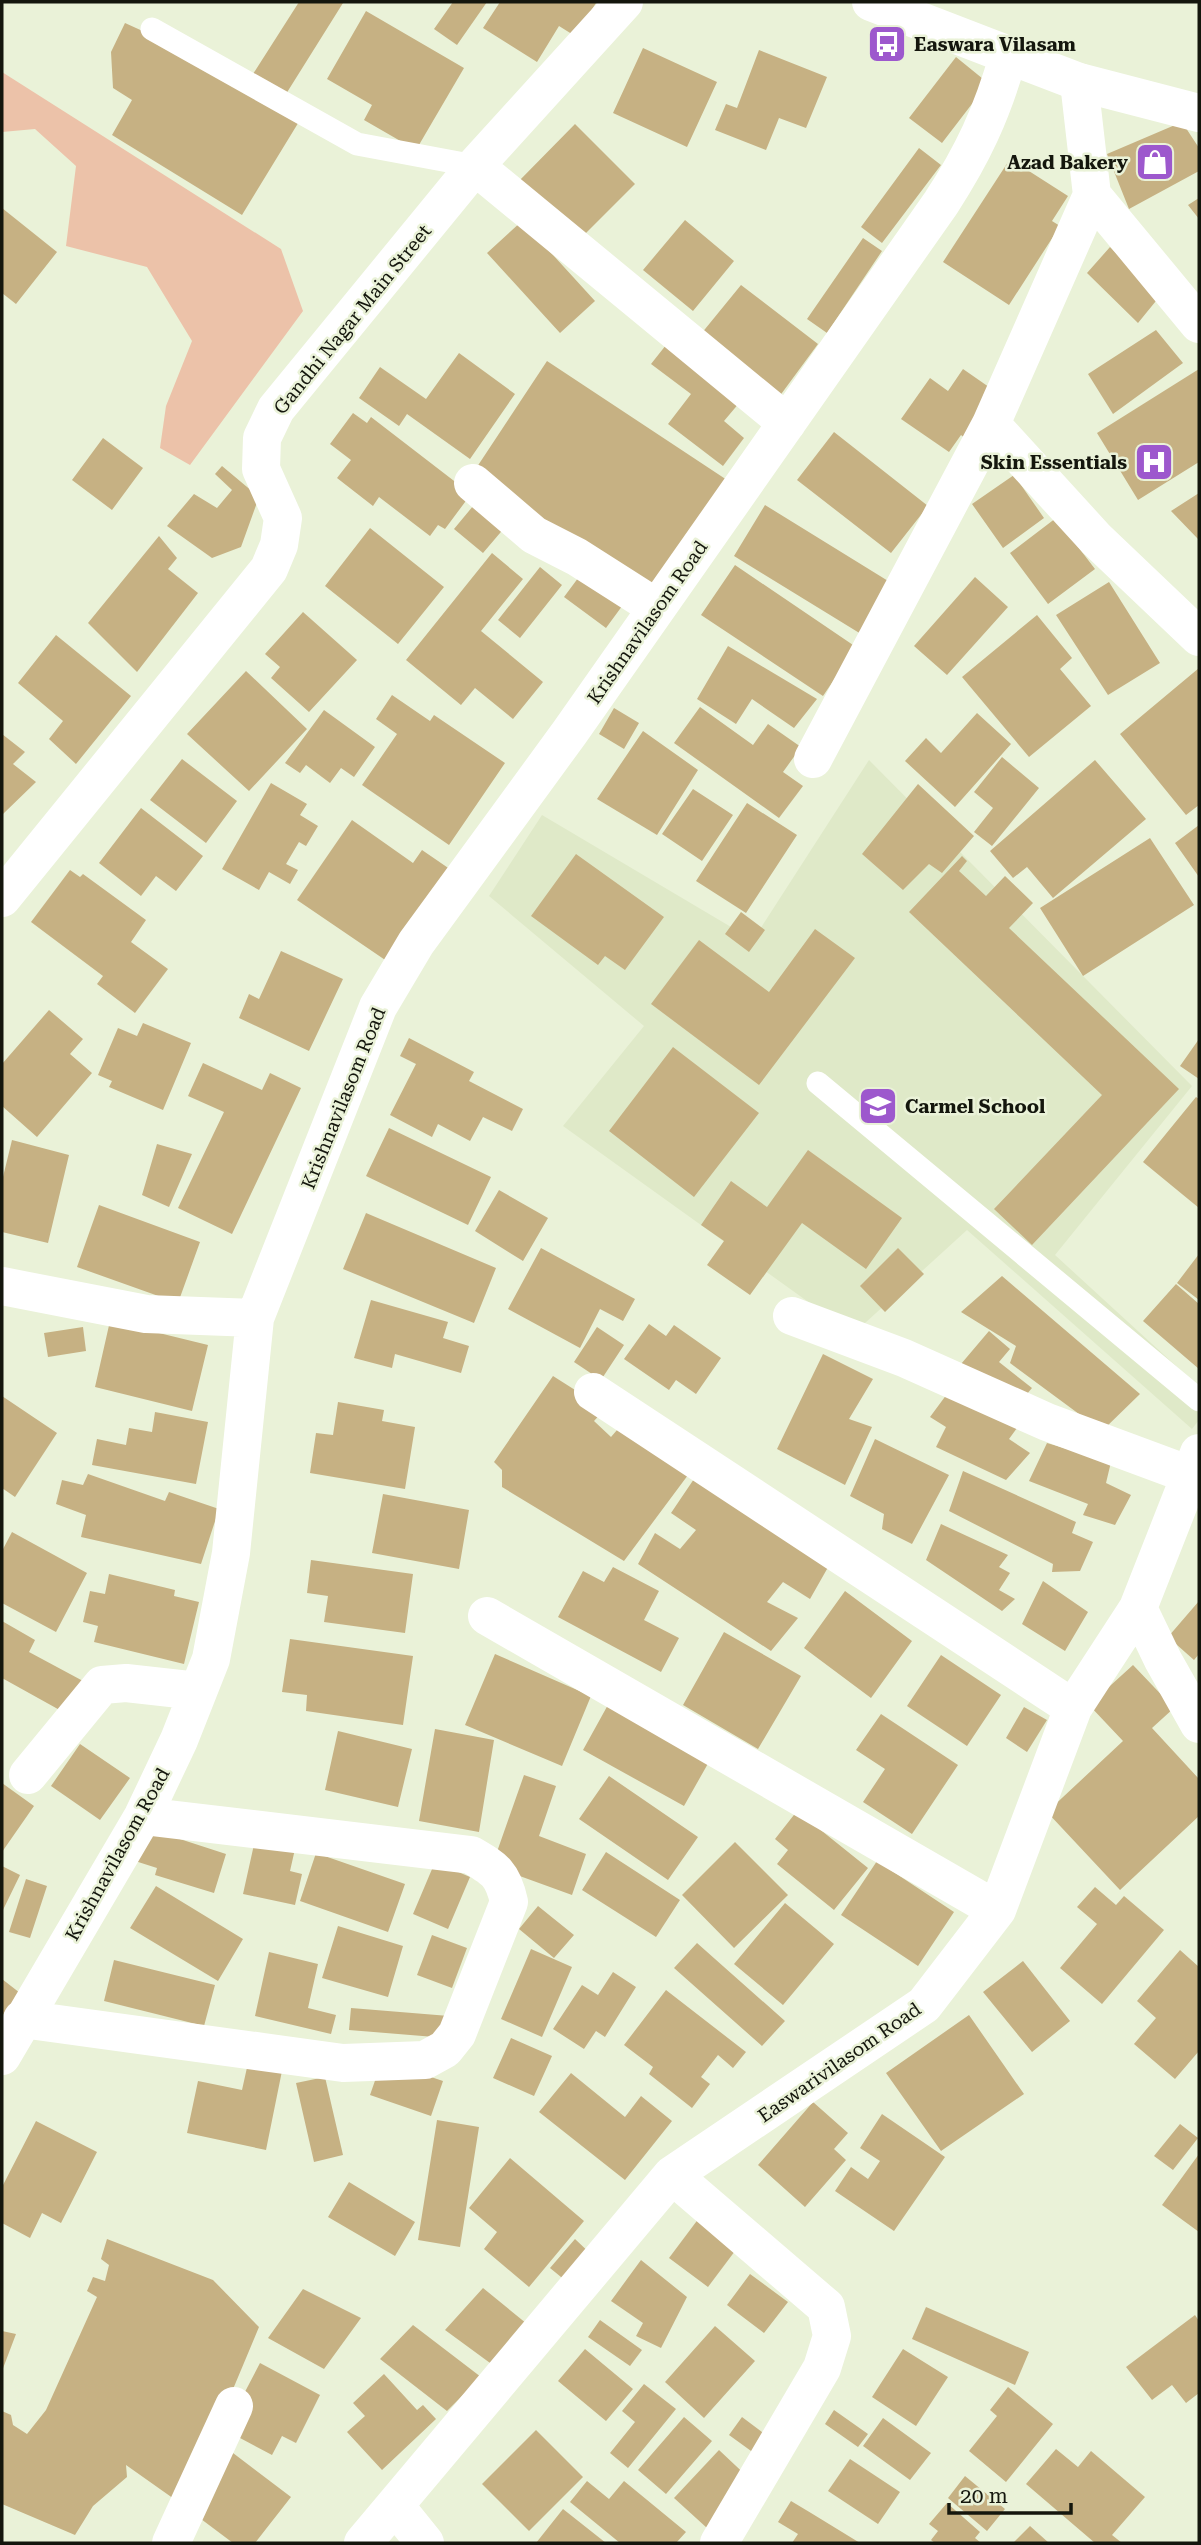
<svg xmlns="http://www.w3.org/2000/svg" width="1201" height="2545" font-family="'Roboto Serif',serif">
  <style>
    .built { fill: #dfe9c8 }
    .green { fill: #ecc2a9 }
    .building { fill: #c6b183 }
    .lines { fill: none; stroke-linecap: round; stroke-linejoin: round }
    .service { stroke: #fff; stroke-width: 23 }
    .minor { stroke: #fff; stroke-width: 38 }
    .secondary { stroke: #fff; stroke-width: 38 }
    .labels { text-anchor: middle; stroke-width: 5; stroke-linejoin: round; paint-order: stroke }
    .poi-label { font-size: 19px; font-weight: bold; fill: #14160d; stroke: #eaf2d8; text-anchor: start }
    .street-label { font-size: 19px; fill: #14160d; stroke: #eaf2d8 }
  </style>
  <rect width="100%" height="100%" fill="#eaf2d8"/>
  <path class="built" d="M869,760L1192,1086L1055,1255L1199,1387V1420L1192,1429L967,1230L853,1334L563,1126L644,1026L489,896L542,815L753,940Z"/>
  <path class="green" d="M2,72L281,249L303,311L190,465L160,448L166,406L192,341L147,267L66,246L76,166L35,129L2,132Z"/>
  <path class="building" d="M299,2L343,3L286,94L253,74Z
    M453,2H487L457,45L434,29Z
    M500,2H594L596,3L575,36L559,26L537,62L483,28Z
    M366,11L464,68L416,150L364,120L372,105L327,79Z
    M125,23L158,38L188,62L209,66L300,120L242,215L112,135L132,100L113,88L111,52Z
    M643,48L717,82L687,147L613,113Z
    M759,50L827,77L806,128L779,118L766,150L715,130L726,104L737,108Z
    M956,57L988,83L942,143L909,118Z
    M1182,122L1199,148V171L1129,209L1107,154Z
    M575,124L635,184L577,242L517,183Z
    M919,148L941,165L882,243L861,227Z
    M1010,159L1068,196L1052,221L1060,226L1009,305L943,262Z
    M1199,198V219L1188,205Z
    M2,208L57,252L16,304L2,293Z
    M685,220L734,261L693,311L643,270Z
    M522,221L595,301L560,333L487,253Z
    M863,238L882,251L827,333L807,319Z
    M1110,247L1160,296L1138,323L1087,273Z
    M741,285L818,344L779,397L701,334Z
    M1156,330L1183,363L1113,414L1088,374Z
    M666,345L740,402L724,421L744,438L723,466L668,424L691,394L651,364Z
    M459,353L515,394L470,459L407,414L399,426L359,398L380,367L426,399Z
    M547,361L727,480L651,595L471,476Z
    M963,369L999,394L967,440L961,435L949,452L901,419L930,378L948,391Z
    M1199,369V462L1138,500L1097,433Z
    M353,413L367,423L371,417L471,494L445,529L438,525L430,536L379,497L373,506L337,478L351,460L330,444Z
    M834,432L928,506L891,553L797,480Z
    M103,438L143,468L112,510L72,480Z
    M222,466L259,497L241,547L212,558L167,526L194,494L217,508L232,490L215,474Z
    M1014,475L1044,518L1003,548L972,504Z
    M1199,493V537L1198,539L1171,511Z
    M483,494L512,519L483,553L454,529Z
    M765,505L893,584L861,634L734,556Z
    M1056,518L1095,569L1048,604L1010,553Z
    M370,528L444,587L398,644L325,586Z
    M159,536L177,558L168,569L198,593L137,672L88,623Z
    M492,553L523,579L481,631L543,682L513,719L475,688L461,705L406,660Z
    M735,565L856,647L823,696L701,615Z
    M587,566L628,598L606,628L564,597Z
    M540,567L562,585L520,638L498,620Z
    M975,577L1008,607L947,675L914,646Z
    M1109,582L1160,663L1108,695L1056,615Z
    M303,612L357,660L309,712L271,678L280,667L265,654Z
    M1037,615L1072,658L1060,669L1091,706L1029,757L962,677Z
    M56,635L131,696L76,764L49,739L63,721L18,683Z
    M728,646L817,699L794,728L752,699L736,724L697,699Z
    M1199,668V805L1186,815L1120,734Z
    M246,671L307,729L249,791L187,734Z
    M392,695L430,721L434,715L505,763L449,845L362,785L397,734L376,719Z
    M700,707L753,745L768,724L801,747L783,772L803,786L779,818L674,743Z
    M614,708L639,723L624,749L599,734Z
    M324,710L375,747L354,777L341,768L330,783L306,765L300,773L285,763Z
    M977,713L1011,744L955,807L905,761L926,738L941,753Z
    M643,731L698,770L657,835L597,799Z
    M2,734L25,752L13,764L36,782L2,815Z
    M1002,757L1039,788L992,846L974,832L993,808L974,792Z
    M182,759L237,801L206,843L150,800Z
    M1095,760L1146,819L1053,898L1027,867L1013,878L990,851Z
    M271,783L307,804L300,815L318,826L306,846L299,842L286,864L298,870L290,884L269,872L259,890L222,869Z
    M918,784L974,836L942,873L929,864L903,890L862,854Z
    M693,789L733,815L702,861L662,834Z
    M747,803L797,835L746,913L696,881Z
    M141,808L203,856L176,891L156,876L141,896L99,863Z
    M352,820L413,863L422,850L457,874L394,966L297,900Z
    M1199,825V877L1175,843Z
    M1150,838L1194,905L1083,976L1040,908Z
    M576,854L664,917L625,970L605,956L598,965L531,916Z
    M962,856L967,861L959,871L986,896L1005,876L1033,903L1009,928L1179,1089L1032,1245L994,1209L1102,1095L909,912Z
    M70,870L80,877L83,874L146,920L131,942L168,969L135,1013L97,984L103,976L31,922Z
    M741,912L765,930L749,952L725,934Z
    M815,929L855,958L759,1085L651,1004L699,940L769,992Z
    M281,951L343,979L309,1051L239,1018L249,994L259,999Z
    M49,1010L83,1039L70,1054L92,1073L37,1137L2,1106V1064Z
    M143,1023L191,1043L163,1110L109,1087L112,1081L98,1075L118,1028L137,1036Z
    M409,1038L474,1072L469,1081L523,1109L512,1131L483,1117L470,1141L438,1124L432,1137L390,1115L416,1064L400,1056Z
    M1199,1039V1079L1180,1066Z
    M673,1047L759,1113L694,1197L609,1131Z
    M203,1063L262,1090L270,1073L301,1088L232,1234L178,1208L224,1112L188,1096Z
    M1196,1097L1199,1099V1208L1143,1162Z
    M389,1128L491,1177L468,1225L366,1176Z
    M12,1140L69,1155L48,1243L2,1232V1181Z
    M157,1144L192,1154L169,1207L142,1195Z
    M808,1150L902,1218L866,1269L802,1223L750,1295L707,1265L724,1241L701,1225L731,1181L767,1207Z
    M499,1190L548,1218L523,1261L475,1231Z
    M99,1205L200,1242L178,1303L77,1267Z
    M366,1213L496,1268L474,1323L343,1269Z
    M541,1248L635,1299L623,1321L600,1309L580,1348L508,1309Z
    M898,1248L924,1274L885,1312L860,1286Z
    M1199,1254V1300L1177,1283Z
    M1002,1276L1140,1394L1102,1431L1010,1363L1016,1346L961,1312Z
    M1176,1284L1199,1304V1369L1143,1321Z
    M371,1300L448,1322L443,1338L469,1346L461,1373L395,1354L392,1368L354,1358Z
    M110,1321L208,1345L192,1411L95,1387Z
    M649,1324L666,1336L674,1325L721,1358L696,1394L676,1380L669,1390L624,1359Z
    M83,1327L86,1351L48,1357L44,1333Z
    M597,1327L624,1345L601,1380L574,1362Z
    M989,1331L1010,1349L999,1362L1032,1388L1021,1401L961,1364Z
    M823,1354L873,1379L849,1419L872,1427L845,1485L777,1449Z
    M553,1376L605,1409L594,1421L611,1437L623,1423L691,1471L624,1561L502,1487V1470L494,1462Z
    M947,1394L1017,1428L1009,1439L1030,1453L1006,1480L936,1447L946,1427L930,1417Z
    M2,1396L57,1433L15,1497L2,1488Z
    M338,1402L384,1410L382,1421L415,1427L405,1489L310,1473L316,1433L333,1435Z
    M155,1412L208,1422L196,1484L92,1465L97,1439L126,1445L129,1428L152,1432Z
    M875,1439L949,1475L912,1544L882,1529L884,1514L850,1496Z
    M1047,1443L1111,1462L1106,1483L1131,1495L1115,1525L1083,1515L1088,1504L1029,1481Z
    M963,1471L1076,1522L1072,1533L1093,1542L1080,1571L1052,1572L1053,1564L949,1511Z
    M88,1474L165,1501L169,1492L219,1509L201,1564L81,1537L86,1515L56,1504L62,1480L83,1485Z
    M696,1476L831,1562L810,1599L783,1582L767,1602L798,1618L771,1651L638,1564L655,1533L680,1549L696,1530L671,1513Z
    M383,1494L469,1510L459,1569L372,1553Z
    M941,1524L1008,1555L999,1567L1010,1573L999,1590L1015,1599L1002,1611L926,1560Z
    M12,1532L87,1573L56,1632L2,1603V1551Z
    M311,1560L413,1574L405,1633L324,1622L328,1596L307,1593Z
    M613,1567L659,1591L644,1620L679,1638L661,1672L558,1617L583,1571L604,1582Z
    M109,1574L175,1590L174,1596L199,1602L184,1664L94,1642L98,1626L83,1622L90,1591L105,1594Z
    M1043,1581L1088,1612L1065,1651L1022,1624Z
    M845,1591L912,1641L871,1698L804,1648Z
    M1199,1601V1654L1194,1660L1168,1637Z
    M2,1621L35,1640L29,1652L83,1681L65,1713L2,1678Z
    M724,1632L801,1676L758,1749L683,1705Z
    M290,1639L413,1656L403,1725L306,1711L307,1695L282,1692Z
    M495,1654L591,1696L562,1766L465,1725Z
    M941,1655L1001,1695L967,1746L907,1706Z
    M1133,1665L1174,1708L1152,1728L1199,1779V1816L1120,1890L1047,1812L1123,1741L1089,1705Z
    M609,1703L710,1760L684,1806L583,1750Z
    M1024,1707L1047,1720L1027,1752L1006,1738Z
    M881,1714L958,1765L912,1834L863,1802L885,1769L856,1750Z
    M435,1729L494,1740L479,1832L419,1821Z
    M338,1731L412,1749L398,1807L325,1790Z
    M80,1744L130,1778L100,1820L51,1786Z
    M524,1775L556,1786L539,1836L586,1854L572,1895L492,1866Z
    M609,1776L698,1837L668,1880L579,1819Z
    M2,1783L34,1806L2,1852Z
    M797,1811L868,1868L834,1910L777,1864L788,1850L775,1839Z
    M146,1828L226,1854L214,1893L155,1875L157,1868L135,1861Z
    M255,1840L295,1849L290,1871L302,1874L295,1905L243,1894Z
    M735,1842L788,1895L734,1948L682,1895Z
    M606,1852L680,1900L656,1937L582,1890Z
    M316,1853L405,1884L388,1932L300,1901Z
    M877,1861L954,1912L918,1966L841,1915Z
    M435,1862L470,1877L448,1929L413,1914Z
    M2,1866L20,1875L2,1912Z
    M26,1879L47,1886L30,1938L9,1932Z
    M156,1886L243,1939L218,1981L130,1928Z
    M1095,1887L1116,1905L1124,1896L1164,1930L1102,2004L1060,1968L1097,1924L1077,1907Z
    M785,1903L834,1944L783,2005L734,1964Z
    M538,1906L574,1935L554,1958L519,1929Z
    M338,1926L403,1946L388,1997L322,1978Z
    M432,1935L467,1948L452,1988L417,1975Z
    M697,1943L785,2021L762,2046L674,1968Z
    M531,1949L572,1967L542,2037L501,2019Z
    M1180,1950L1199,1967V2051L1175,2079L1134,2044L1156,2018L1137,2001Z
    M269,1952L318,1964L308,2008L336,2015L331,2034L255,2016Z
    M114,1960L215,1985L204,2026L104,2001Z
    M1023,1961L1070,2021L1032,2052L983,1992Z
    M613,1972L636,1987L605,2037L596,2031L584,2049L553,2029L582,1985L598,1995Z
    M2,1979L20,1993L2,2016Z
    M666,1990L746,2052L733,2068L718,2055L701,2077L710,2084L692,2108L649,2074L653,2067L624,2045Z
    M351,2008L449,2016L447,2038L349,2030Z
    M969,2015L1024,2094L941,2151L886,2073Z
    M511,2038L552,2056L534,2096L493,2078Z
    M250,2054L284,2061L266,2150L187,2133L198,2081L242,2090Z
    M404,2068L443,2081L431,2116L370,2095L378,2072Z
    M571,2073L625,2117L641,2096L672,2121L625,2180L539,2112Z
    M325,2077L343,2155L314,2162L296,2083Z
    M813,2102L848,2133L834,2149L846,2160L805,2207L758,2165Z
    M882,2114L945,2157L894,2231L835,2191L851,2167L868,2179L880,2161L860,2148Z
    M437,2120L479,2127L460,2247L418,2240Z
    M36,2121L97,2152L61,2223L42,2213L30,2238L2,2223V2187Z
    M1180,2124L1198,2138L1173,2170L1154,2156Z
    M1199,2154V2232L1162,2205Z
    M510,2158L584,2221L529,2287L484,2249L497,2232L469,2208Z
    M349,2182L415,2222L395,2256L328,2217Z
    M699,2218L738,2247L708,2287L669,2258Z
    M107,2239L213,2280L259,2327L184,2506L126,2465L127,2477L93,2506L75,2535L2,2504V2411L11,2415L13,2425L27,2434L46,2410L97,2297L87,2291L93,2277L105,2281L109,2265L101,2259Z
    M575,2239L595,2258L572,2286L550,2268Z
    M641,2260L687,2297L661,2348L636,2336L643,2323L611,2301Z
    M750,2274L788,2302L764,2333L727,2305Z
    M483,2288L532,2328L501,2371L445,2330Z
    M303,2289L361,2318L324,2369L268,2338Z
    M926,2307L1029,2352L1015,2385L912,2339Z
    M1195,2315L1199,2321V2393L1186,2403L1172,2385L1152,2400L1126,2367Z
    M600,2320L642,2350L630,2366L588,2337Z
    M413,2325L481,2377L447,2411L380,2359Z
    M715,2326L755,2361L704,2418L665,2382Z
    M2,2331L16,2334L2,2371Z
    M585,2349L633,2389L606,2421L558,2381Z
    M903,2349L948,2377L916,2426L872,2397Z
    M260,2363L320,2395L296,2443L282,2436L272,2455L225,2430Z
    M384,2374L417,2410L423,2405L436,2419L382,2470L347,2432L365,2416L353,2403Z
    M644,2384L676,2409L628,2468L610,2453L635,2422L622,2411Z
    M1008,2387L1053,2424L1006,2482L969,2451L997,2416L990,2410Z
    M834,2410L868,2434L858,2447L825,2424Z
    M684,2417L712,2441L666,2494L638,2470Z
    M742,2417L770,2438L758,2456L729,2435Z
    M883,2418L931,2453L910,2480L863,2446Z
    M536,2430L583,2477L529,2531L482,2484Z
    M1056,2449L1078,2467L1091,2451L1145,2497L1112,2535L1122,2543H1095L1026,2484Z
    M719,2450L752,2481L707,2528L674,2498Z
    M233,2453L291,2497L255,2543H233L189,2510Z
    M850,2459L900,2492L878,2524L828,2491Z
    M965,2476L1005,2509L987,2531L948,2498Z
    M587,2481L609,2499L624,2481L686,2532L676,2543H620L570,2502Z
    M791,2501L811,2513L860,2543H792L798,2534L778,2522Z
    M947,2503L980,2532L975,2538L981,2543H935L931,2540L938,2531L929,2524Z
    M563,2509L606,2543H536Z
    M1030,2526L1049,2543H1013Z"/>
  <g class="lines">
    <path class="service" d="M152,29L357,144L475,166
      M818,1083L1199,1400"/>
    <path class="minor" d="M1079,82L1092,195L1199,324
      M475,166L787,423
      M991,424L1096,539L1199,637
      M473,483L534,535L577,557L657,608
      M813,759L991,424L1092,195
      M2,898L269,569L279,545L283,518L261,469L262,438L276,409L475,166L624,2
      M2,1286L146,1314L255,1318
      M792,1316L904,1358L1047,1422L1190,1475
      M593,1392L1073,1708
      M1138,1608L1163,1660L1199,1724
      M487,1616L997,1910
      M28,1775L102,1685L126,1683L198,1691
      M22,2019L343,2063L425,2060L445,2049L457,2034L509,1902C503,1874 495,1869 471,1855L143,1816
      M2,2056L143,1816L179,1740L211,1659L231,1553L255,1318L378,1007L416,943L570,732L941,203C973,154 992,113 1008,57
      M672,2175L826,2307L832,2336L822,2368L719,2543
      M396,2507L425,2543
      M171,2543L234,2406
      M363,2543L672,2175L924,2005L997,1910L1073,1708L1138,1608L1199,1453"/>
    <path class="secondary" d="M871,2L1079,82L1199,113"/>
  </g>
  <defs>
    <g id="bus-square" transform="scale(2.0125)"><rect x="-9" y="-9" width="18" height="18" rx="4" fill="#9d58cd" stroke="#eaf2d8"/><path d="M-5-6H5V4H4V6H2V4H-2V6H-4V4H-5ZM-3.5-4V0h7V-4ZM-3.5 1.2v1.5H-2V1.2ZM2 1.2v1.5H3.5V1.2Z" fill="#fff"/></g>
    <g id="shop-square" transform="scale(2.0125)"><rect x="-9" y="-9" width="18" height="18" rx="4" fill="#9d58cd" stroke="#eaf2d8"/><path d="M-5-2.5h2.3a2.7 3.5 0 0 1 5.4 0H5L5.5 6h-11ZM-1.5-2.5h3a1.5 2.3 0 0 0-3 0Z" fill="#fff"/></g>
    <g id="hospital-square" transform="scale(2.0125)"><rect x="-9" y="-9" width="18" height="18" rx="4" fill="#9d58cd" stroke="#eaf2d8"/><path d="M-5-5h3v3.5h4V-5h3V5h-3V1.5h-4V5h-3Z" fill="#fff"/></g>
    <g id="school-square" transform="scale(2.0125)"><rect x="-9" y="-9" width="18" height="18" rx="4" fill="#9d58cd" stroke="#eaf2d8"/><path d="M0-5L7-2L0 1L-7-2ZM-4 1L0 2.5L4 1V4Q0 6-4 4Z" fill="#fff"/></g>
  </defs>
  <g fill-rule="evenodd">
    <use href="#bus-square" x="887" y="44"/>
    <use href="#shop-square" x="1155" y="162"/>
    <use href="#hospital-square" x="1154" y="462"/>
    <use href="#school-square" x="878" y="1106"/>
  </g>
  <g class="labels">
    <g class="poi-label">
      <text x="914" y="51">Easwara Vilasam</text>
      <text x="1128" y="169" text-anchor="end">Azad Bakery</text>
      <text x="1127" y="469" text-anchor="end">Skin Essentials</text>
      <text x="905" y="1113">Carmel School</text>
    </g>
    <g class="street-label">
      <text transform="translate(352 319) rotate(-51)" y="7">Gandhi Nagar Main Street</text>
      <text transform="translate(647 622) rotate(-55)" y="7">Krishnavilasom Road</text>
      <text transform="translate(343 1098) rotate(-68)" y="7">Krishnavilasom Road</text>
      <text transform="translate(117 1854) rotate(-61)" y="7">Krishnavilasom Road</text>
      <text transform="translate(839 2062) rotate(-35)" y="7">Easwarivilasom Road</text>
    </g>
  </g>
  <rect width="1201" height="2545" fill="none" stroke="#14160d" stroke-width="7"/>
  <path d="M949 2503v10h122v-10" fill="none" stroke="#14160d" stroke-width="3.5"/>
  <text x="960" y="2503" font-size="21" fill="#14160d" stroke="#eaf2d8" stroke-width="5" paint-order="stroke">20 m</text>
</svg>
